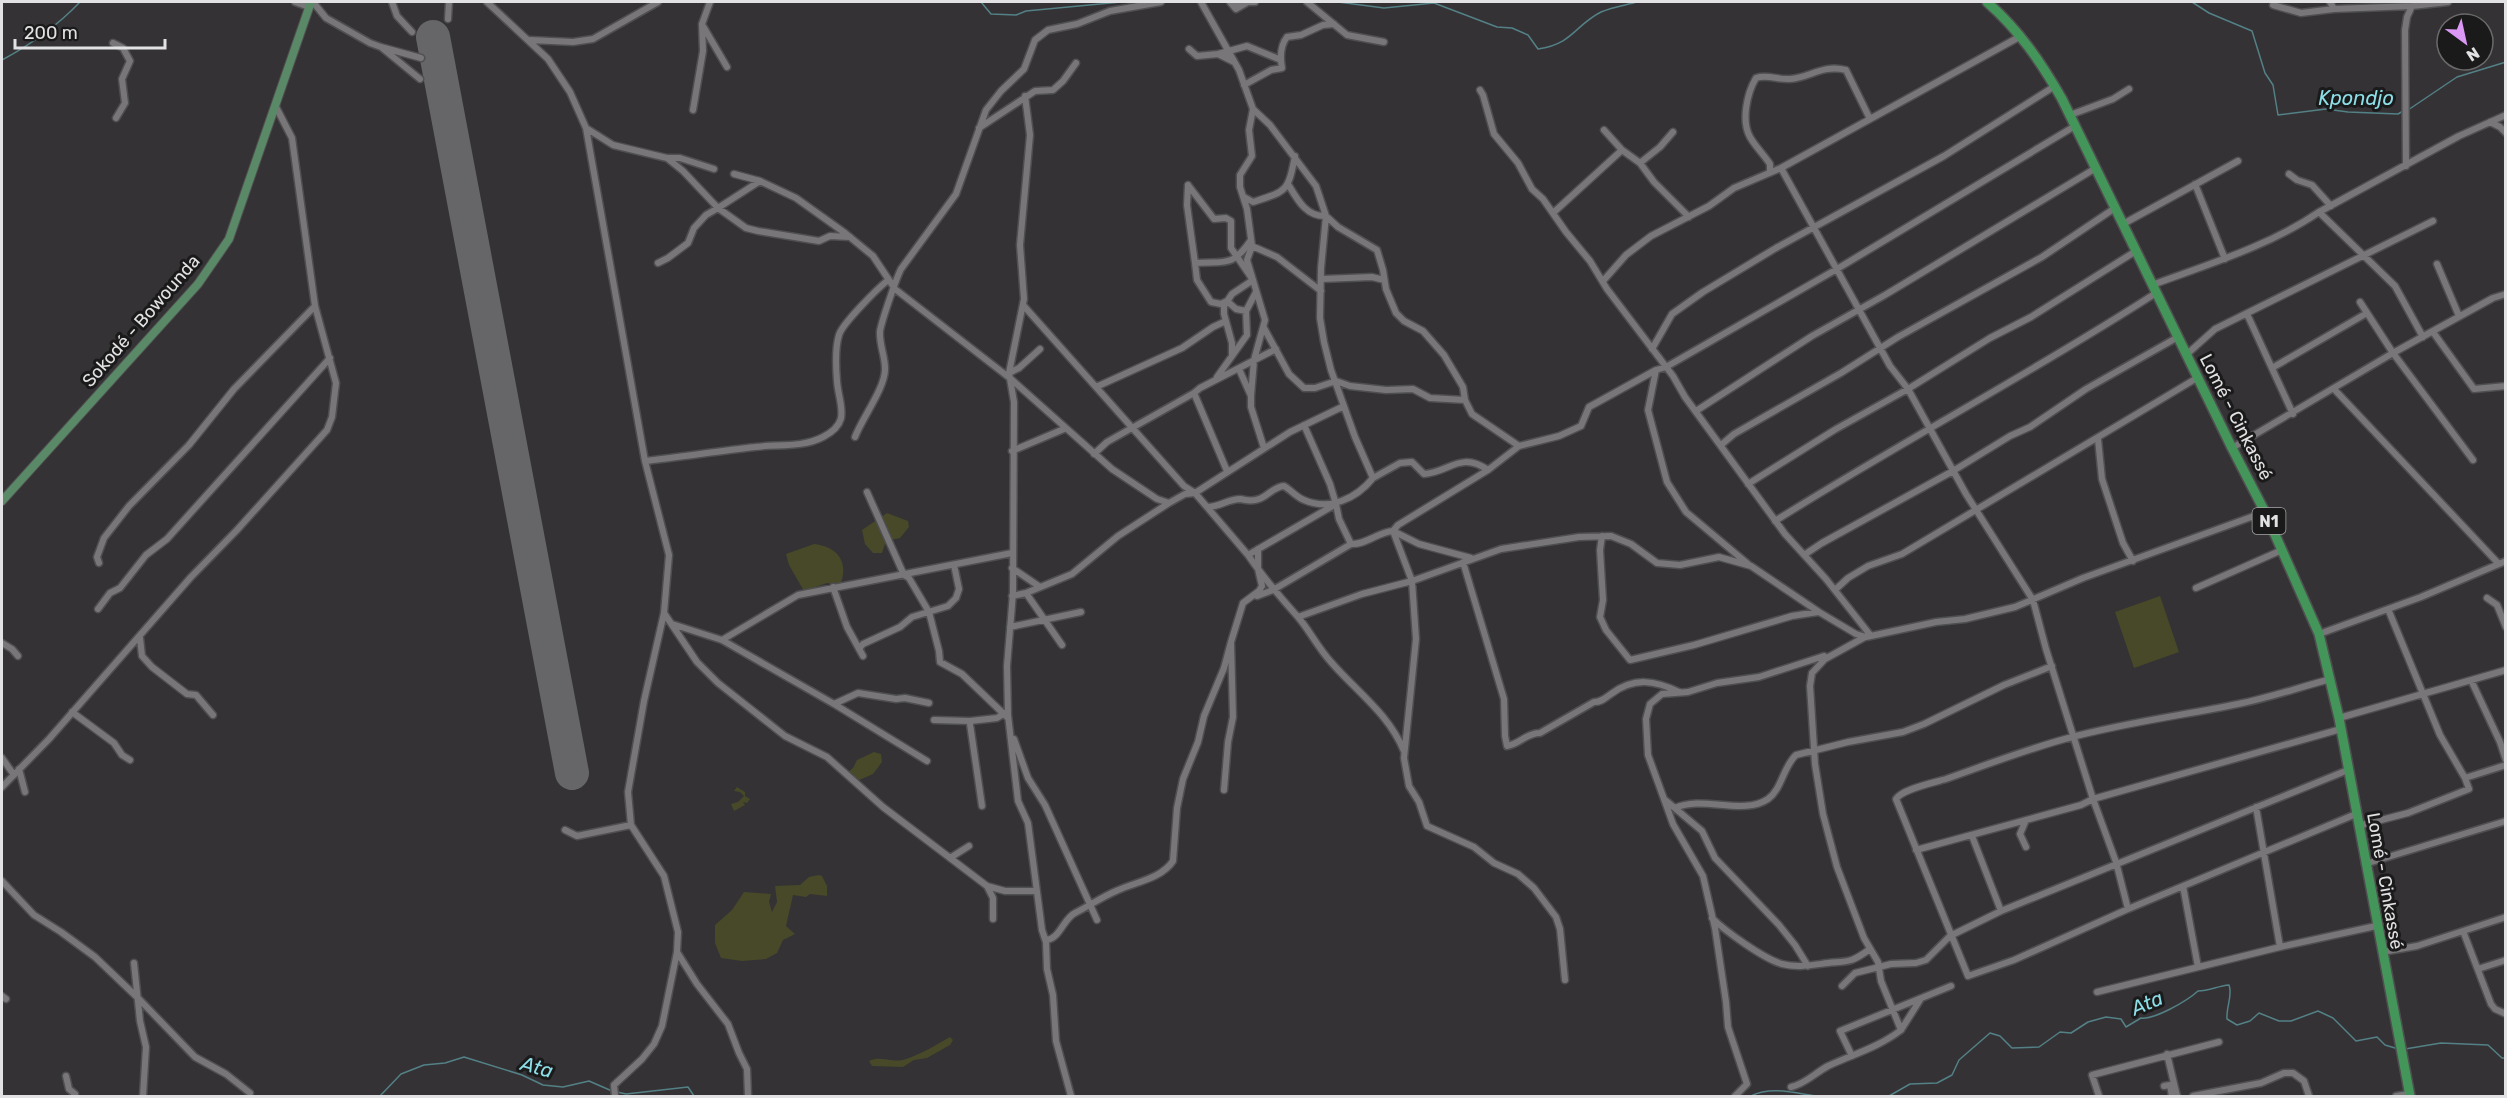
<svg xmlns="http://www.w3.org/2000/svg" width="2507" height="1098" font-family="Rubik,sans-serif">
  <style>
    .green { fill: #474928 }
    .lines { fill: none; stroke-linecap: round; stroke-linejoin: round }
    .stream { stroke: #538186; stroke-width: 1.5 }
    .runway { stroke: #666568; stroke-width: 34 }
    .minor-casing { stroke: #4f4e50; stroke-width: 9 }
    .major-casing { stroke: #4f4e50; stroke-width: 10 }
    .highway-casing { stroke: #4f4e50; stroke-width: 12 }
    .minor { stroke: #787679; stroke-width: 6 }
    .major { stroke: #598966; stroke-width: 8 }
    .highway { stroke: #449559; stroke-width: 9 }
    .labels { text-anchor: middle; stroke-width: 6; stroke-linejoin: round; paint-order: stroke }
    .shield { fill: #1b1a1b; stroke: #a6a5a7; stroke-width: 1.5 }
    .shield-label { font-size: 16px; font-weight: bold; fill: #e2e1e3 }
    .street-label { font-size: 18px; fill: #e2e1e3; stroke: #1b1a1b }
    .water-label { font-size: 20px; font-style: italic; fill: #8cdee7; stroke: #1b1a1b }
  </style>
  <rect width="100%" height="100%" fill="#343235"/>
  <path class="green" d="M887,513L908,521L909,527L900,538L886,541L882,553H873L865,544L862,530Z
    M814,544C839,547 849,563 840,585L827,583L804,591L789,565L786,554Z
    M2160,596L2179,652L2134,668L2115,612Z
    M874,752L881,754L882,762L873,774L857,781L847,773L853,768L857,760Z
    M737,787L745,792V796L750,799L747,803L743,802L745,805L734,811L731,804L738,802L744,796L740,792L734,791Z
    M819,875L822,876L827,886V896L810,894L806,897L793,895L786,926L795,934L783,940L777,953L766,959L742,961L721,958L715,943V925L732,910L744,892L771,894L769,902L772,912L777,902L775,886L800,885L809,877Z
    M950,1037L953,1040L950,1045L927,1058L914,1060L903,1067L872,1066L869,1061C881,1055 892,1064 906,1059C921,1054 936,1045 950,1037Z"/>
  <g class="lines">
    <path class="stream" d="M981,2L991,14L1016,15L1026,11L1121,2
      M1338,2L1384,8L1434,3L1497,27L1512,28L1528,35L1538,49C1573,44 1575,25 1601,12C1612,7 1626,5 1637,2
      M2192,2L2209,13L2252,31L2265,73L2273,85L2278,115L2326,109L2348,112L2398,114L2403,111
      M2,60C30,45 58,25 80,2
      M2408,110L2457,77L2506,62
      M2405,1049L2441,1043L2488,1045L2502,1058H2506
      M617,1092L626,1094L688,1087L694,1096
      M380,1096L401,1074L424,1065L445,1063L464,1057L522,1075L543,1085L563,1087L589,1081L612,1091
      M1724,1096H1728
      M1751,1096C1771,1086 1795,1093 1816,1096
      M1889,1096L1910,1084L1937,1083L1952,1075L1959,1060L1990,1033L2000,1036L2012,1048L2039,1047L2060,1032L2071,1033L2088,1022L2106,1017L2121,1019L2126,1027L2141,1018C2154,1020 2187,1001 2198,991C2210,991 2217,986 2229,985C2233,995 2226,1007 2227,1019L2237,1025L2250,1021L2259,1013L2279,1021H2291L2318,1011L2333,1018L2356,1041L2377,1037L2385,1045L2395,1048"/>
    <path class="runway" d="M433,37L572,773"/>
    <g class="minor-casing">
      <path id="minor" d="M295,2L309,7
        M313,2L326,18L370,43L381,47L420,79
        M392,2L397,16L412,32
        M487,2L548,59L570,92L586,128L645,461L669,555L664,613L644,701L628,792L631,825L664,876L678,932L677,952L662,1026L654,1044L642,1059L614,1085L615,1096
        M1201,2L1239,70L1253,109L1270,125L1316,186L1326,216L1321,268L1320,318L1324,342L1331,370L1355,437L1373,478C1356,499 1329,511 1304,500C1296,497 1291,490 1284,486C1273,487 1268,496 1259,499C1251,502 1247,500 1240,499C1229,499 1219,507 1207,507
        M1230,2L1236,9L1248,2
        M1231,2H1255
        M1307,2L1347,35L1384,42
        M2330,2L2334,9L2412,6L2448,2
        M2273,5L2301,13L2334,9
        M448,19L449,2
        M703,26L727,67
        M530,40L573,42L593,39L658,2
        M113,43L123,48L130,61L122,79L125,103L116,118
        M381,47L421,58
        M1189,49L1197,56L1218,54L1234,62
        M1218,54L1247,46L1281,60
        M1244,85L1271,70L1282,68C1280,57 1280,46 1287,37L1301,35L1323,25L1334,24
        M1480,90L1483,95L1494,134L1518,163L1532,189L1543,199L1566,232L1590,261L1607,289L1673,376L1685,397L1785,534L1826,579L1871,636
        M1025,96L1030,135L1020,245L1024,299L1009,373L1014,402L1013,593L1007,666L1008,715L1018,801L1028,823L1042,930L1046,942L1047,969L1053,995L1056,1041L1071,1096
        M1253,109L1249,130L1252,156L1240,175V187L1247,209L1252,246L1247,260L1265,320L1254,360L1251,396V407L1264,448
        M693,110L703,51L702,24L710,2
        M2070,115L2113,99L2129,89
        M2490,122L2500,127L2506,133
        M586,128L613,145L667,158L683,171L718,208L760,181L796,198L845,233L873,256L895,289L1011,379L1112,469L1157,499L1169,503L1185,494L1195,493L1248,555L1336,504L1339,519L1351,544C1366,545 1378,532 1393,531L1412,581L1501,549L1579,537L1611,536L1631,544L1657,563L1680,565L1719,557L1751,566L1819,612L1856,634L1866,637L1936,622L1965,619L2015,607L2083,578L2265,512
        M979,128L1035,91L1053,90L1063,81L1076,63
        M1604,130L1622,150L1640,163L1654,182L1689,217
        M668,158H680L714,169
        M1640,163L1660,147L1673,132
        M2406,166L2405,30L2407,17L2412,6
        M1781,168L1890,366L1908,389L1966,494L2033,600L2046,649L2093,799L2116,862L2128,909
        M1770,172V164C1764,155 1755,146 1750,137C1741,121 1747,93 1756,78C1767,74 1778,80 1790,79C1810,78 1822,64 1846,70L1870,119
        M734,174L760,181
        M2289,174L2297,180L2312,185L2331,206
        M1288,184C1297,199 1306,217 1326,216L1338,227L1377,250L1383,270L1386,289L1396,313L1404,321L1423,331L1444,355L1463,387L1465,400L1472,414L1519,446L1559,436L1581,426L1589,407L1656,370L1666,367L1837,269L2075,126
        M2195,184L2225,259
        M1188,185L1214,219L1226,218L1231,221V248L1253,280L1232,294L1224,306V314L1232,343V356
        M1188,185L1187,205L1195,263C1225,261 1232,268 1251,240
        M1244,197L1253,202C1287,191 1288,192 1295,156
        M2319,212L2395,286L2423,337
        M1553,213L1622,150
        M2123,224L2238,161
        M1252,246L1277,257L1321,291
        M658,263L668,258L688,243L694,228L706,215L718,208L746,228L758,231L819,241L830,236L850,237
        M1195,263L1197,280L1211,302L1221,304L1227,301L1236,309L1246,311
        M2437,264L2459,316
        M1322,279L1372,277L1384,280
        M1603,281L1626,255L1651,236L1709,206L1734,188L1781,168L2021,36
        M2152,285C2209,264 2269,246 2319,212L2459,136L2506,115
        M2360,302L2393,353L2473,460
        M1023,305L1184,486L1195,493L1290,432L1344,406
        M2247,314L2293,414
        M1264,328L1289,374L1304,388H1315L1336,381L1350,386L1386,390L1413,389L1430,398L1465,400
        M2433,332L2474,389L2506,386
        M1652,349L1672,314L1703,292L1776,248L1944,156L2055,86
        M2186,355L2215,329L2433,221
        M2272,368L2367,313
        M1239,369L1251,396
        M1656,370L1648,410L1667,482L1686,512L1748,564
        M1009,373L1019,368L1040,349
        M1217,377L1247,335L1246,311L1256,292
        M1096,387L1182,348L1213,327L1226,321
        M2334,389L2498,563
        M1696,411L1812,336L1885,295L2096,168
        M1304,425L1330,484L1336,504
        M855,437C862,418 886,387 885,368C885,356 879,344 880,331C882,320 896,279 901,269L956,194L986,110L1001,91L1024,69L1035,40L1048,30L1077,24L1110,11L1161,2
        M2098,439L2102,479L2123,543L2133,561
        M1721,445L1734,434L1841,373L1898,337L2042,257L2115,208
        M2232,448L2393,353L2493,298L2506,294
        M1012,451L1064,429
        M1094,454L1107,442L1194,393
        M645,461C682,457 718,451 755,447C777,444 802,448 823,437C852,422 839,406 837,381C836,369 835,348 839,335C842,324 877,289 887,281
        M1227,471L1194,393L1200,388L1276,349
        M1373,478L1400,463L1412,462L1424,474C1450,472 1460,451 1488,470
        M1748,484L1836,429L1908,389L1990,338L2031,317L2136,251
        M867,492L904,575L909,578L929,612L939,651L940,662L962,674L1008,718
        M1775,521C1901,442 2032,373 2156,293
        M1602,536L1600,550L1603,600L1600,617L1606,630L1630,660L1694,645L1792,616L1818,612
        M1248,555C1263,577 1280,597 1298,617C1310,631 1318,648 1331,662C1357,692 1388,713 1404,751
        M1804,555L1822,543L1953,471L2010,436L2030,427L2086,389L2178,337
        M1471,558L1419,544L1393,531L1398,525L1488,470L1519,446
        M1463,562L1504,699L1505,736L1507,746C1520,744 1526,733 1540,733L1594,702C1602,702 1605,698 1611,694C1634,677 1655,680 1679,692
        M99,563L97,557L104,538L129,506L189,445L234,389L315,306
        M1012,568L1040,587
        M833,587L847,627L863,656
        M2196,588L2282,550
        M1835,590L1848,578L1868,566L1902,554L2197,378
        M1026,593L1062,645
        M1012,596L1026,593L1072,574L1118,536L1169,503
        M1257,596L1273,590L1351,544
        M2487,598L2497,605L2506,627
        M98,609L110,593L120,588L146,555L167,539L330,358
        M664,613L697,662L718,683L785,736L827,757L883,807L987,886L1005,891H1036
        M1298,617L1362,594L1412,581L1416,639L1404,758L1409,786L1419,802L1427,826L1474,847L1494,863L1518,874L1534,888L1556,917L1560,929L1565,980
        M672,624L722,640L834,704L927,761
        M1010,627L1081,612
        M2319,634L2421,597L2506,561
        M140,638L142,656L152,667L187,694L196,695L213,715
        M722,640L798,595L1012,553
        M2,643L12,649L18,656
        M859,649L863,644L900,627L912,617L948,606L956,598L959,589L954,565
        M2331,679C2300,687 2269,698 2238,704C2184,715 2130,722 2076,736C2032,747 1989,764 1946,779C1933,783 1902,789 1896,799L1968,976L2014,960L2128,909L2356,814
        M2471,680L2500,742L2506,760
        M834,704L858,693L896,699L905,698L929,703
        M72,712L114,743L122,755L130,760
        M2339,718L2506,670
        M934,720L970,721L997,718L1005,713
        M971,721L970,724L982,806
        M1014,739L1028,778L1045,805L1097,920
        M2,758L14,775
        M19,769L25,792
        M2465,778L2506,765
        M2,787L49,739L191,577L237,530L327,430L332,417L336,383L315,306L292,138L276,107
        M1224,790L1228,742L1233,717L1231,642L1243,603L1259,591L1262,586L1258,569V549
        M1664,799L1673,824L1703,876L1715,928L1726,1002L1728,1027L1747,1084L1735,1096
        M2256,807L2280,947
        M1675,808C1703,795 1743,816 1768,799C1782,789 1783,767 1796,755L1848,742L1903,732L1924,724L2004,685L2052,666
        M2358,826L2408,813L2469,789L2465,778L2440,735L2388,609
        M565,830L577,836L631,825
        M1972,836L2001,911
        M2026,847L2020,834L2026,820
        M1916,850L2081,805L2093,799L2341,729
        M950,858L969,846
        M2365,864L2506,821
        M2,881L34,915L61,932L95,957L138,998L195,1057L226,1074L250,1093
        M987,886L993,898V919
        M2183,886L2198,967
        M1712,918C1725,931 1764,959 1782,964C1797,968 1812,965 1828,963C1849,961 1851,963 1870,949
        M2463,931L2491,1004L2495,1009L2506,1014
        M1046,940C1060,939 1063,919 1075,913C1089,906 1102,897 1116,891C1135,882 1161,879 1173,861L1177,808L1183,779L1198,742L1204,716L1224,668L1231,642
        M677,952L697,984L728,1024L739,1053L747,1069L748,1096
        M2382,952L2417,946L2506,917
        M134,963L140,1021L146,1047L143,1096
        M1808,966L1795,945L1779,925L1715,858L1702,831L1664,799L1648,755L1646,719L1650,704L1662,694L1688,692L1717,683L1759,677L1824,656
        M2478,969L2506,960
        M1842,986L1855,973L1891,964L1916,963L1926,960L1950,936L2001,911L2348,770
        M2097,992L2280,947L2376,926
        M2,996L6,999
        M1901,1030L1920,1000
        M2167,1054L2177,1096
        M1852,1056L1840,1031L1951,986
        M66,1076L69,1089L75,1094
        M2164,1086L2170,1085L2172,1096L2177,1095
        M1791,1087C1805,1084 1815,1073 1828,1066C1854,1054 1879,1047 1901,1030L1881,981L1878,962L1864,938L1837,867L1823,814L1815,764L1810,686L1812,673L1825,659L1865,637
        M2099,1096L2092,1075L2219,1042
        M2193,1096L2261,1083L2284,1073H2293L2304,1081L2309,1096
        M2396,1096L2409,1094"/>
    </g>
    <g class="major-casing">
      <path id="major" d="M2,501L198,284L229,239L311,2"/>
    </g>
    <g class="highway-casing">
      <path id="highway" d="M1987,2C2019,30 2041,62 2062,99L2232,448L2265,512L2319,634L2339,718L2410,1096"/>
    </g>
    <use href="#minor" class="minor"/>
    <use href="#major" class="major"/>
    <use href="#highway" class="highway"/>
  </g>
  <g class="labels">
    <rect class="shield" x="2252.5" y="508" width="33" height="26" rx="4.5"/>
    <g class="shield-label">
      <text x="2269" y="527">N1</text>
    </g>
    <g class="street-label">
      <text transform="translate(141 321) rotate(-49)" y="6">Sokodé - Bowounda</text>
      <text transform="translate(2236 417) rotate(63)" y="6">Lomé - Cinkassé</text>
      <text transform="translate(2385 881) rotate(80)" y="6">Lomé - Cinkassé</text>
    </g>
    <g class="water-label">
      <text x="2356" y="105">Kpondjo</text>
      <text transform="translate(2147 1003) rotate(-23)" y="7">Ata</text>
      <text transform="translate(537 1067) rotate(15)" y="7">Ata</text>
    </g>
  </g>
  <rect width="2507" height="1098" fill="none" stroke="#e2e1e3" stroke-width="6"/>
  <g transform="translate(2465 42) rotate(147)"><circle r="28" fill="#1b1a1b" stroke="#6b6a6b" stroke-width="1.5"/>
  <path d="M0-4.5L10 22L0 15L-10 22Z" fill="#db99f5"/>
  <text y="-9" font-size="16" font-weight="bold" text-anchor="middle" fill="#e2e1e3">N</text>
  </g>
  <path d="M15 39v9h150v-9" fill="none" stroke="#e2e1e3" stroke-width="3"/>
  <text x="24" y="39" font-size="18" fill="#e2e1e3" stroke="#1b1a1b" stroke-width="4.5" paint-order="stroke">200 m</text>
</svg>
